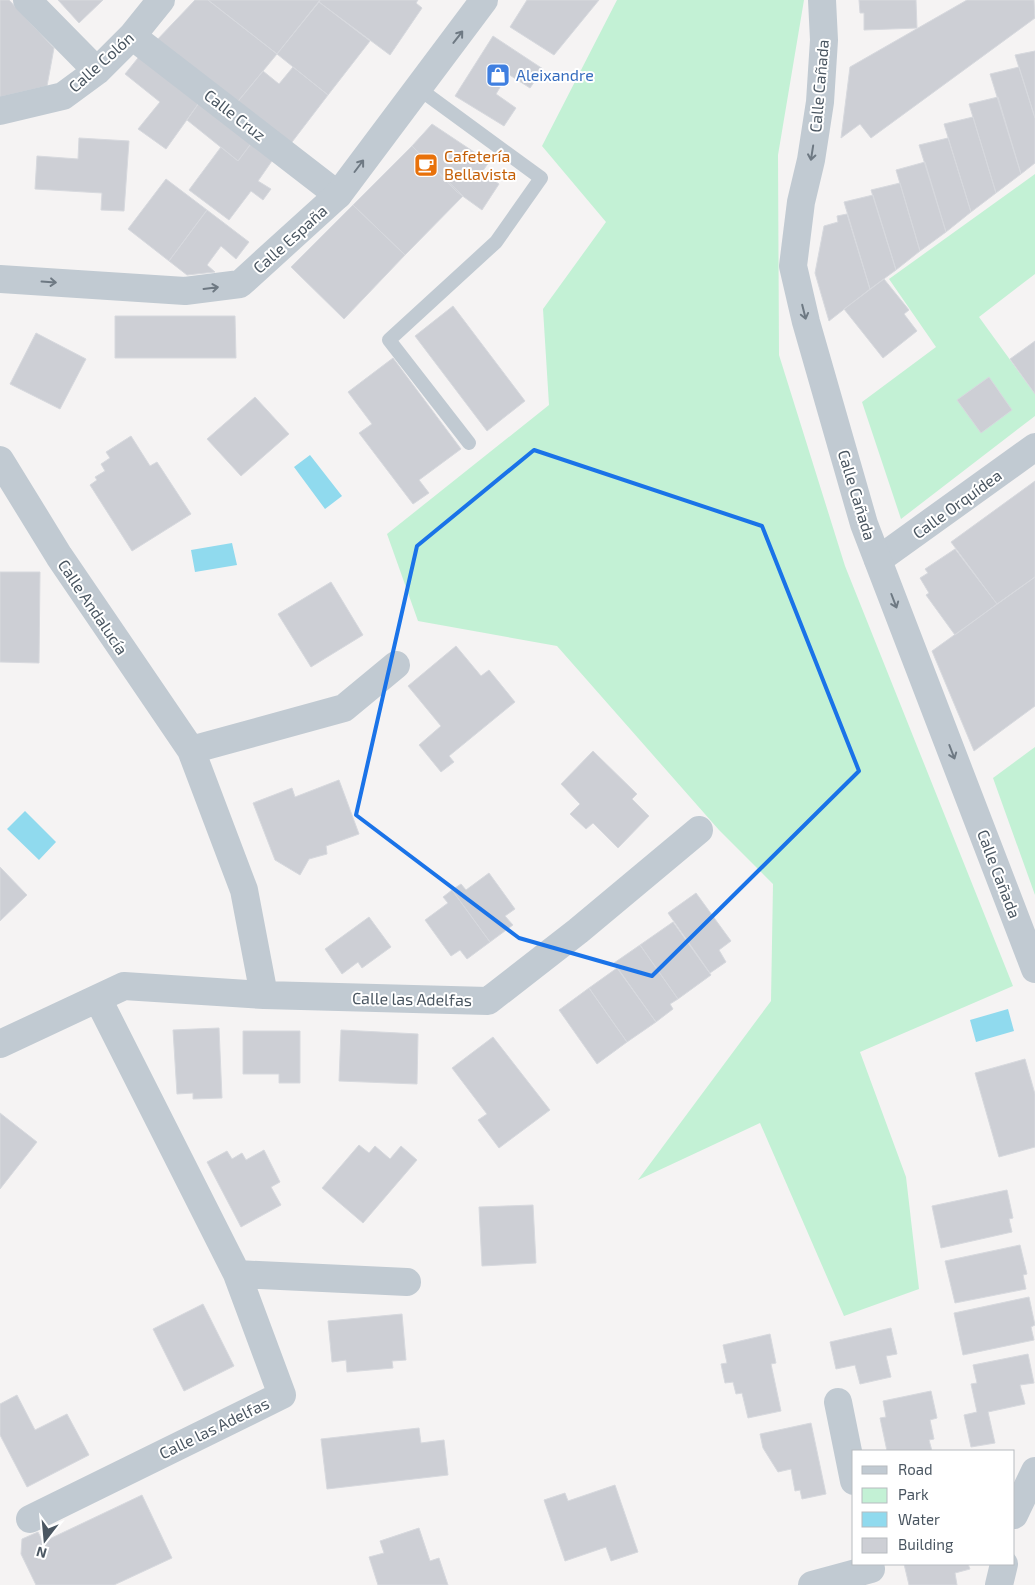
<svg xmlns="http://www.w3.org/2000/svg" width="1035" height="1585" font-family="'Exo 2',sans-serif">
  <style>
    .green { fill: #c3f1d5 }
    .water { fill: #90daee }
    .building { fill: #cdcfd5; stroke: #d7d9de }
    .lines { fill: none; stroke-linecap: round; stroke-linejoin: round }
    .service { stroke: #c1cad2; stroke-width: 14 }
    .minor { stroke: #c1cad2; stroke-width: 28 }
    .tertiary { stroke: #c1cad2; stroke-width: 28 }
    .oneway { stroke: #6e7983 }
    .marked { fill: none; stroke: #1a73e8; stroke-width: 4; stroke-linejoin: round }
    .labels { text-anchor: middle; stroke-width: 4; stroke-linejoin: round; paint-order: stroke }
    .street-label { font-size: 16px; fill: #4a5661; stroke: #fff }
    .shop-label { font-size: 16px; fill: #366cbe; stroke: #fff; text-anchor: start }
    .food-label { font-size: 16px; fill: #c56008; stroke: #fff; text-anchor: start }
  </style>
  <rect width="100%" height="100%" fill="#f5f3f3"/>
  <path class="green" d="M617,0H804L778,155L779,355L845,566L1013,986L860,1052L906,1177L919,1289L844,1316L760,1123L638,1180L771,1001L773,884L719,830L557,646L418,621L387,534L549,405L543,309L606,222L542,146Z
    M1035,174V274L979,317L1035,394V416L901,519L862,402L936,347L889,279Z
    M1035,747V895L993,778Z"/>
  <path class="water" d="M310,455L342,496L325,509L294,467Z
    M232,543L237,565L195,572L191,550Z
    M25,811L56,842L39,860L7,829Z
    M1008,1009L1014,1031L976,1042L970,1020Z"/>
  <path class="building" d="M0,0H9L54,48L47,86L0,97Z
    M58,0H103L79,23Z
    M195,0H208L277,54L235,105L155,42Z
    M208,0H320L277,54Z
    M320,0H418L416,3L422,8L390,55L319,2Z
    M527,0H599L554,55L510,27Z
    M859,0H916L917,28L864,30V13H860Z
    M967,0H1034L1035,18L871,138L860,124L841,138L850,67Z
    M319,2L370,41L328,95L277,54Z
    M493,36L543,69L530,88L508,74L496,94L516,108L504,126L455,96Z
    M1035,51V118L1015,55Z
    M142,53L201,100L166,149L138,129L160,102L125,74Z
    M293,67L328,95L289,146L235,105L263,71L279,84Z
    M1019,67L1035,118V163L1021,174L990,74Z
    M998,97L1021,174L996,193L969,104Z
    M201,100L253,141L238,161L187,120Z
    M973,117L996,193L971,212L944,124Z
    M432,124L489,162L482,172L499,184L482,210L457,192L412,146Z
    M79,138L129,141L124,211L101,210L102,193L35,189L37,156L78,159Z
    M948,138L971,212L946,232L919,145Z
    M253,141L274,158L258,181L271,189L263,200L251,191L229,220L189,190L221,147L238,161Z
    M412,146L463,196L405,255L353,205Z
    M925,162L946,232L920,251L896,170Z
    M166,179L207,210L169,261L128,229Z
    M900,183L920,251L896,270L871,190Z
    M873,195L896,270L870,289L844,202Z
    M353,205L405,255L344,319L291,267Z
    M207,210L249,242L236,259L221,246L207,265L215,272L187,275L169,261Z
    M847,214L870,289L829,321L815,273L824,226L838,222L837,216Z
    M884,279L909,310L904,314L917,331L883,358L844,309Z
    M453,306L525,401L487,431L415,336Z
    M115,316H235L236,358H115Z
    M36,333L86,359L60,409L10,384Z
    M1035,341V394L1010,359Z
    M393,358L461,449L419,480L429,493L413,504L359,433L372,424L348,392Z
    M989,377L1012,410L981,433L957,400Z
    M255,397L289,434L241,476L207,439Z
    M131,436L150,466L157,462L191,514L132,551L90,485L97,480L95,477L105,471L101,464L110,458L106,452Z
    M1035,481V577L997,604L951,542Z
    M955,549L997,604L955,635L926,595L929,593L920,578L928,573L925,569Z
    M0,572H40L39,663L0,662Z
    M1035,577V706L974,751L932,651Z
    M331,582L363,635L311,667L278,614Z
    M456,646L481,676L489,670L515,702L449,756L454,762L441,772L419,745L441,726L408,686Z
    M593,751L637,794L632,799L649,816L618,848L593,823L586,829L570,814L580,804L561,784Z
    M339,780L359,834L326,846L327,854L309,859L300,875L275,860L253,803L292,788L295,797Z
    M0,867L27,895L0,921Z
    M489,873L515,909L505,916L513,925L490,942L452,890L461,884L466,890Z
    M452,890L490,942L467,959L460,950L451,956L425,920L448,903L443,897Z
    M696,893L731,941L719,950L726,962L710,973L668,913Z
    M369,917L391,947L362,968L358,962L342,974L325,949Z
    M673,922L711,975L678,999L640,945Z
    M640,945L678,999L670,1004L673,1009L656,1022L614,963Z
    M617,968L656,1022L627,1042L589,988Z
    M589,988L627,1042L597,1064L559,1010Z
    M219,1028L222,1098L193,1099V1093L177,1094L173,1030Z
    M341,1030L418,1034L417,1084L339,1081Z
    M243,1031H300V1083H279V1074H243Z
    M493,1037L550,1110L499,1148L478,1120L487,1114L452,1068Z
    M1025,1059L1035,1094V1147L999,1157L975,1073Z
    M0,1113L37,1142L0,1189Z
    M359,1145L369,1153L375,1146L390,1159L401,1146L417,1160L363,1223L322,1188Z
    M264,1150L280,1182L271,1187L281,1205L241,1227L207,1162L227,1151L232,1159L242,1153L246,1160Z
    M1007,1190L1013,1218L1009,1219L1012,1232L941,1248L932,1206Z
    M533,1205L536,1263L482,1266L479,1207Z
    M1020,1245L1027,1274L1023,1275L1026,1289L955,1303L945,1261Z
    M1029,1297L1035,1325L1031,1327L1034,1340L963,1355L954,1313Z
    M203,1304L234,1366L184,1391L153,1329Z
    M402,1314L406,1360L392,1361L393,1368L347,1372L346,1360L332,1362L328,1321Z
    M891,1328L897,1354L886,1356L891,1377L860,1384L855,1365L836,1369L830,1342Z
    M770,1334L776,1363L771,1364L781,1411L748,1418L742,1393L736,1394L733,1382L725,1383L721,1364L727,1363L723,1345Z
    M1028,1354L1034,1383L1020,1385L1025,1404L988,1412L995,1443L971,1447L964,1415L977,1412L971,1384L977,1383L973,1365Z
    M931,1391L937,1418L930,1420L934,1439L929,1440L932,1451H887L880,1418L886,1417L883,1401Z
    M17,1395L35,1430L67,1414L89,1455L27,1487L0,1435V1404Z
    M811,1423L826,1494L802,1499L800,1490L795,1491L791,1469L778,1472L763,1448L760,1434Z
    M419,1428L421,1443L444,1440L448,1475L327,1489L321,1439Z
    M615,1485L638,1552L611,1561L606,1547L565,1561L544,1500L565,1493L568,1501Z
    M142,1495L172,1558L114,1585H36L21,1554L22,1539L38,1532L43,1542Z
    M419,1528L430,1561L439,1558L448,1585H378L369,1557L384,1553L380,1541Z
    M904,1564H968L970,1569L955,1573L957,1585H909Z"/>
  <g class="lines">
    <path class="service" d="M418,88L541,178L496,242L389,340L469,443"/>
    <path class="minor" d="M27,0L97,71
      M132,36L338,195
      M0,111L63,96L97,71L132,36L161,0
      M0,460L59,556L191,750L244,890L264,995
      M878,560L1035,447
      M191,750L344,708L396,665
      M0,1044L124,986L264,995L488,1001L578,931L699,830
      M237,1274L407,1282
      M838,1402L854,1481
      M30,1519L282,1395L237,1274L98,999
      M812,1585L871,1569"/>
    <path class="tertiary" d="M822,0L824,40L820,102L811,160L801,202L793,266L806,322L864,524L1035,969
      M0,279L185,291L240,284L338,195L484,0
      M1014,1515L1035,1471
      M999,1585L1004,1564"/>
  </g>
  <defs><path id="oneway-shaft" d="M-6 0H5M1.5-3L5.5 0L1.5 3" fill="none" stroke-width="1.6" stroke-linecap="round" stroke-linejoin="round" transform="scale(1.25)"/></defs>
  <g class="oneway">
    <use href="#oneway-shaft" transform="translate(458 37) rotate(-52)"/>
    <use href="#oneway-shaft" transform="translate(812 153) rotate(99)"/>
    <use href="#oneway-shaft" transform="translate(359 166) rotate(-53)"/>
    <use href="#oneway-shaft" transform="translate(49 282) rotate(4)"/>
    <use href="#oneway-shaft" transform="translate(211 288) rotate(-7)"/>
    <use href="#oneway-shaft" transform="translate(804 312) rotate(76)"/>
    <use href="#oneway-shaft" transform="translate(894 601) rotate(69)"/>
    <use href="#oneway-shaft" transform="translate(952 752) rotate(69)"/>
  </g>
  <path class="marked" d="M534,450L762,526L859,771L652,976L519,938L356,815L417,546Z"/>
  <defs>
    <g id="shop-square" transform="scale(1.25)"><rect x="-9" y="-9" width="18" height="18" rx="4" fill="#3f7fe0" stroke="#fff"/><path d="M-5-2.5h2.3a2.7 3.5 0 0 1 5.4 0H5L5.5 6h-11ZM-1.5-2.5h3a1.5 2.3 0 0 0-3 0Z" fill="#fff"/></g>
    <g id="cafe-square" transform="scale(1.25)"><rect x="-9" y="-9" width="18" height="18" rx="4" fill="#e8710a" stroke="#fff"/><path d="M-5.5-4.5H6V0H3Q3 3.5 0 3.5H-2.5Q-5.5 3.5-5.5 0ZM3-3.2v2h1.7v-2ZM-6 4.5H4V6H-6Z" fill="#fff"/></g>
  </defs>
  <g fill-rule="evenodd">
    <use href="#shop-square" x="498" y="75"/>
    <use href="#cafe-square" x="426" y="165"/>
  </g>
  <g class="labels">
    <g class="street-label">
      <text transform="translate(101 62) rotate(-42)" y="6">Calle Colón</text>
      <text transform="translate(819 86) rotate(-85)" y="6">Calle Cañada</text>
      <text transform="translate(235 115) rotate(38)" y="6">Calle Cruz</text>
      <text transform="translate(290 239) rotate(-42)" y="6">Calle España</text>
      <text transform="translate(857 495) rotate(73)" y="6">Calle Cañada</text>
      <text transform="translate(957 504) rotate(-36)" y="6">Calle Orquídea</text>
      <text transform="translate(93 607) rotate(56)" y="6">Calle Andalucía</text>
      <text transform="translate(999 874) rotate(69)" y="6">Calle Cañada</text>
      <text transform="translate(412 999) rotate(1)" y="6">Calle las Adelfas</text>
      <text transform="translate(214 1428) rotate(-26)" y="6">Calle las Adelfas</text>
    </g>
    <g class="shop-label">
      <text x="516" y="81">Aleixandre</text>
    </g>
    <g class="food-label">
      <text x="444" y="162">Cafetería<tspan x="444" dy="18">Bellavista</tspan></text>
    </g>
  </g>
  <rect x="852" y="1450" width="162" height="115" fill="#ffffff" stroke="#b7bbc0"/>
  <rect x="862" y="1466" width="25" height="8" fill="#c1cad2" stroke="#b7bbc0"/>
  <text x="898" y="1475" font-size="15" fill="#4a5661">Road</text>
  <rect x="862" y="1488" width="25" height="15" fill="#c3f1d5" stroke="#b7bbc0"/>
  <text x="898" y="1500" font-size="15" fill="#4a5661">Park</text>
  <rect x="862" y="1512" width="25" height="15" fill="#90daee" stroke="#b7bbc0"/>
  <text x="898" y="1525" font-size="15" fill="#4a5661">Water</text>
  <rect x="862" y="1538" width="25" height="15" fill="#cdcfd5" stroke="#b7bbc0"/>
  <text x="898" y="1550" font-size="15" fill="#4a5661">Building</text>
  <g transform="translate(45 1540) rotate(196)" stroke="#ffffff" stroke-width="4" paint-order="stroke">
  <path d="M0-4L9 19L0 12L-9 19Z" fill="#4a5661"/>
  <text y="-8" font-size="14" font-weight="bold" text-anchor="middle" fill="#4a5661">N</text>
  </g>
</svg>
